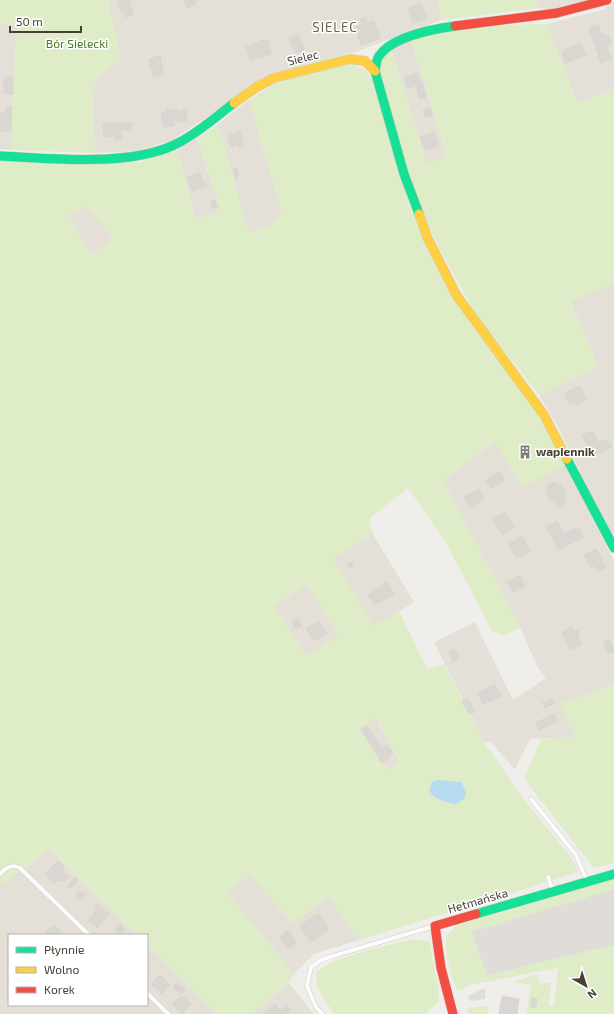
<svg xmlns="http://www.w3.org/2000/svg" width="614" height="1014" font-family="'Exo 2',sans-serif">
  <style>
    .residential { fill: #e5e0d7 }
    .industrial { fill: #e0ddd8 }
    .green { fill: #deecc8; fill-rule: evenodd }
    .parking { fill: #dfddd9 }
    .water { fill: #b7dbf0 }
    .building { fill: #dad7d2; stroke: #d9d5cf }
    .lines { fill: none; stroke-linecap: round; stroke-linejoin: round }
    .lane-casing { stroke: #ceccc7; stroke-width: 5 }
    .fast-casing { stroke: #d0cbc0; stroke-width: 10 }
    .slow-casing { stroke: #d0cbc0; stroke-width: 10 }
    .jam-casing { stroke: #d0cbc0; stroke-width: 10 }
    .lane { stroke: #fdfcfc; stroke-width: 4 }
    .fast { stroke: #16e098; stroke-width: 9 }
    .slow { stroke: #ffcf43; stroke-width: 9 }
    .jam { stroke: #f24e42; stroke-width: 9 }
    .labels { text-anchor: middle; stroke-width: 3; stroke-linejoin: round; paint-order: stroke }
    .park-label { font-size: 12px; fill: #487b25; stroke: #fff }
    .street-label { font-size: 12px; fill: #473f35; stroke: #fff }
    .poi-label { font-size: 12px; font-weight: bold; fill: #473f35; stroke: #fff; text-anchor: start }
    .neighbourhood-label { font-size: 13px; letter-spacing: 1px; fill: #6a5d4c; stroke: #fff }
  </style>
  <rect width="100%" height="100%" fill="#f0eeea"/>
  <path class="residential" d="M108,0H437L442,20L355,52L274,73L172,140L137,151L95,153L92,93L97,77L120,60Z
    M535,0H590L551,10L539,8Z
    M614,1V89L577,103L547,24L606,9L607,4Z
    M0,24L17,25L12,107V150L0,149Z
    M411,39L447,157L427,164L391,48Z
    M249,100L283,214L267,227L248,233L218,124Z
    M197,138L221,210L196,220L177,150Z
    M87,206L113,238L92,256L68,215Z
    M613,284L614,286V542L558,427L539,395L598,366L570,301Z
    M495,442L566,466L614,561V684L560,704L576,737L530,739L515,770L491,742H484L434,642L475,622L513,700L546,678L538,668L520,628L443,480Z
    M373,534L414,602L374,627L332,559Z
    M307,584L339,635L307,656L274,606Z
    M376,717L400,763L387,771L359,728Z
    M49,849L137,935H9V1005H147V945L218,1014H0V883H5Z
    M249,874L329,896L359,940L314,954L294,974L227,893Z
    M289,983L314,1014H251Z"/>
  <path class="industrial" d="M614,889V945L487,976L471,931Z"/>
  <path class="green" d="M0,0H108L121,60L97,77L92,93L95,153L12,150V107L17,25L0,24Z
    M437,0H535L539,8L442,20Z
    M547,24L577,103L614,89V286L613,284L570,302L598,366L539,395L477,316L437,244L410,180L380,69L384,56L391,48L427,164L447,156L411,39L463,26Z
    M352,64L364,69L374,82L410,207L433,259L450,293L474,329L533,406L566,466L522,487L495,442L443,480L520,628L503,635L492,631L445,541L408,488L369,519L373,534L332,559L374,626L399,611L427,669L444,664L484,742L525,801L571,857L579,872L359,940L329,896L293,924L249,874L227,893L294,974L289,983L251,1014H218L147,945V935H137L49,849L5,883H0V160L120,163L140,162L177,150L196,220L221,210L197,138L218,124L249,233L267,227L282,214L249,100L278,82ZM87,206L113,238L92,256L68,215ZM307,584L339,635L307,656L274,606ZM377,717L399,763L387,771L359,729Z
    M614,684V863L594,868L524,779L541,739L576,737L560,704Z
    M614,879V889L471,932L487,976L614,945V1014H526L531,985L513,982L538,974L539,983H551L549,1006L554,1005L558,968L469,985L461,990H457C452,981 442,946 447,936C449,932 455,928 458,925Z
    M413,939L429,941L439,991L438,1002L425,1014H334L317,988L316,973C330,957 391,945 413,939Z
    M489,1006L488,1014H468L467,1008Z"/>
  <path class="parking" d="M485,988V999L470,1001L468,996Z"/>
  <path class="water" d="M438,780L461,782L466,791L465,798L456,804C445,802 434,800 429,790L432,782Z"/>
  <path class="building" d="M120,0H129L133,15L125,17L123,11L121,12L118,2Z
    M184,0H199L195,1L196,4L187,8Z
    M421,3L427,19L413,23L408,8Z
    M365,17L367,23L362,25L360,19Z
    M374,21L380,38L373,41L367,23Z
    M367,23L373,41L361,45L355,27Z
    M598,25L601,33H603L604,36L608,35L611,44L606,46L611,59L601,63L589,28Z
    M299,35L304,50L295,53L289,38Z
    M265,39L268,41L270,46H268L272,54L266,56V54L263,55V57L258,58V57L250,61L246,47L258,42L260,43V41Z
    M581,43L586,55L570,61L565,49Z
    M566,51L570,61L565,63L562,52Z
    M160,56L164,74L154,77L149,64H151L149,59Z
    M417,73L421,84L408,88L405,77Z
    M4,77H13V94H4Z
    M422,83L426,97L420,99L416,85Z
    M6,107H12L11,125H0V113H6Z
    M430,107L431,111L424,114L423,110Z
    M177,109V112L186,110L187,121L174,122V126L163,127L161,113H166V110Z
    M431,111L433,115L425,117L424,114Z
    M121,123L122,139L115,140V136L104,137L103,124Z
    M121,123H127V130H122Z
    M127,123H132V130L127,131Z
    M0,125H11V131H0Z
    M240,132L244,146L239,148L238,145L231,147L228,136Z
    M434,133L438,146L425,150L420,137Z
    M237,167L239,173L237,174L238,178L236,179L233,169Z
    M200,173L204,184L206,183L207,186L192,191L187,177Z
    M215,200L217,207L213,208L211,201Z
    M580,386L586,399L577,405L576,403L572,405L571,402L568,403L565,393Z
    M593,431L598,443L607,439L612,447L588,458L584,450L589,448L582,435Z
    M521 453a4 4 0 1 1 8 0a4 4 0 1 1-8 0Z
    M499,471L505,479L492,489L486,480Z
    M556,482L558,486L561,484L566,493L563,494L567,502L558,507L554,499L551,501L546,493L549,491L547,487L549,484Z
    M479,489L484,499L470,508L463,497Z
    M505,512L514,528L502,535L493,519Z
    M557,521L564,534L578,527L583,537L559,550L546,526Z
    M522,536L530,551L517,558L508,544Z
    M596,549L606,568L598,572L594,565L591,567L584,555Z
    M352,562L353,565L349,568L347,564Z
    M520,575L525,586L513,593L507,582Z
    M387,582L394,594L387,598L380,587Z
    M380,587L387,598L380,602L373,591Z
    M373,592L380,602L375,605L368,595Z
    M297,618L302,626L296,629L292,622Z
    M319,621L327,634L314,641L306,629Z
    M572,627L574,632L578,630L580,634L577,635L582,644L570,650L562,632Z
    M609,640L614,651L608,654L603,642Z
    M455,649L459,659L453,662L449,652Z
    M495,684L501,696L483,705L478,693Z
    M468,698L474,712L469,714L462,701Z
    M552,699L554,703L545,708L542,703Z
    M554,714L558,721L539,730L535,723Z
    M367,726L389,758L382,763L361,730Z
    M387,745L393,753L389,756L383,748Z
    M59,861L65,867L62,870L56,863Z
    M56,863L69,877L64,882L58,880L54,884L45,874Z
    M75,877L78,880L70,889L67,886Z
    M80,891L86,894L81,900L76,894Z
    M97,904L109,914L97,928L88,920L97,910L95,907Z
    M318,913L329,929L311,942L300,926Z
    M120,924L125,930L120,934L115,929Z
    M54,925L64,935H44L49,928L50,929Z
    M288,930L297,942L288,949L279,938Z
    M160,975L170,985L162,994L151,984Z
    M177,982L182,987L177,991L173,987Z
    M183,987L186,990L182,994L179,991Z
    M181,995L191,1004L182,1014L172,1004Z
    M502,996L519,999L517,1014H499Z
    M532,998L537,999L536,1007H531Z
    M276,1004L282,1014H263Z
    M287,1005L291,1010L286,1014H282L281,1010Z"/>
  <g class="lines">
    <g class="lane-casing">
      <path id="lane" d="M531,799L576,855L587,881
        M0,874C5,868 12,864 20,868L89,935
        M548,877L553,891
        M147,993L168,1014
        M322,1014L316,1007L307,986L311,967L321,960L333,956L434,926"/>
    </g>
    <g class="fast-casing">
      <path id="fast" d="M0,156C53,158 133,168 180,142C199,132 217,116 234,103
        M419,214L404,174L375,71C376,67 376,60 379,56C392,37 433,29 455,26
        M567,459L614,548
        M476,914L614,874"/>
    </g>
    <g class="slow-casing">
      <path id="slow" d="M234,103L257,87L274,78L350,59L365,61L375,71
        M419,214L428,239L457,296L544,415L567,459"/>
    </g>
    <g class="jam-casing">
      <path id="jam" d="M455,26L557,13L607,0
        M453,1014L441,968L435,926L476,914"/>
    </g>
    <use href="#lane" class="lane"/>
    <use href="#fast" class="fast"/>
    <use href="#slow" class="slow"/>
    <use href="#jam" class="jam"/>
  </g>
  <defs>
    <g id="building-bare" transform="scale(1.08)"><path d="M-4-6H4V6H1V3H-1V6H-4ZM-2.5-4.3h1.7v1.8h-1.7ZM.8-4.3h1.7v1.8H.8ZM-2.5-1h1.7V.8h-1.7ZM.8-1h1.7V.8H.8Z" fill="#827c74" stroke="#fff" stroke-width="2.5" paint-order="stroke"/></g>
  </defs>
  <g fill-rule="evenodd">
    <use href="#building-bare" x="525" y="452"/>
  </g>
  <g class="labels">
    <g class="park-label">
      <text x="77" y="48">Bór Sielecki</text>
    </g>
    <g class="street-label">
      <text transform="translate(303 58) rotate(-14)" y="4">Sielec</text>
      <text transform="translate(478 901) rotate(-16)" y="4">Hetmańska</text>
    </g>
    <g class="poi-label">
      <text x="536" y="456">wapiennik</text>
    </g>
    <g class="neighbourhood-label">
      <text x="335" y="32">SIELEC</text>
    </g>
  </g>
  <rect x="8" y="934" width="140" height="72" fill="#ffffff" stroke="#b5b2ae"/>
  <rect x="16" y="947" width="20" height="6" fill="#16e098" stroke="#b5b2ae"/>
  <text x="44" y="954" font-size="12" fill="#473f35">Płynnie</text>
  <rect x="16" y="967" width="20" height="6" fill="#ffcf43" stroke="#b5b2ae"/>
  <text x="44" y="974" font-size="12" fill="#473f35">Wolno</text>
  <rect x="16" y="987" width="20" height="6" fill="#f24e42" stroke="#b5b2ae"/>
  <text x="44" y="994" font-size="12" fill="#473f35">Korek</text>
  <g transform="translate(586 986) rotate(141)" stroke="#ffffff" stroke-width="3" paint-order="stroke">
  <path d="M0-3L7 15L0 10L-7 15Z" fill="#473f35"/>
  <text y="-6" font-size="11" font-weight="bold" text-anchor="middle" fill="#473f35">N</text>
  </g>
  <path d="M10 26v6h71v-6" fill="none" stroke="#473f35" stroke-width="2"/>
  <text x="16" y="26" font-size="12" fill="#473f35" stroke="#ffffff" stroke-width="3" paint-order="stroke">50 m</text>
</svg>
